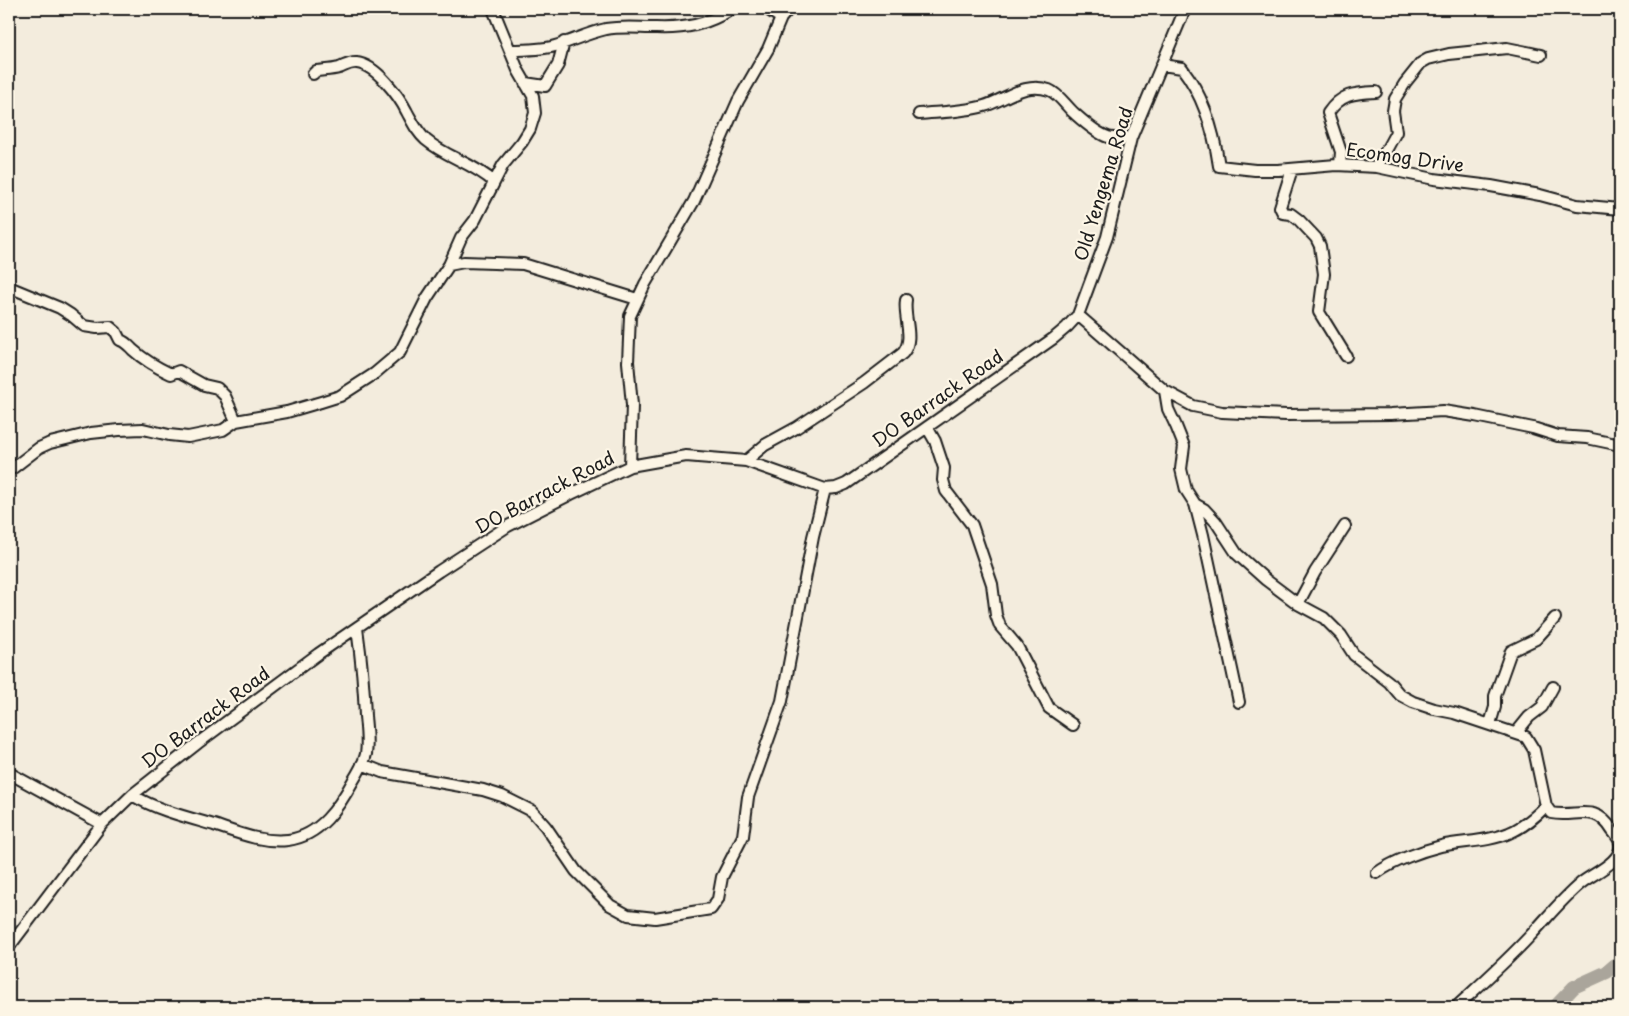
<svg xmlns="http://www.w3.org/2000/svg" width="1629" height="1016" font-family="'Playpen Sans',sans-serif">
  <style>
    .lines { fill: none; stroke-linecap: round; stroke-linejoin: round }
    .river { stroke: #aaa59b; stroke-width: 14 }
    .minor-casing { stroke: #1c1c1c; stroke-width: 14 }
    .minor { stroke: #fcf5e5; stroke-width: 10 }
    .labels { text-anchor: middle; stroke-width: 4.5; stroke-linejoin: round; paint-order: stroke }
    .street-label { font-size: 18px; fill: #1c1c1c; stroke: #fcf5e5 }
  </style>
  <rect width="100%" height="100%" fill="#f3ecdd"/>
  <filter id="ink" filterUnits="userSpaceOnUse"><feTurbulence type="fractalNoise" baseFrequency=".02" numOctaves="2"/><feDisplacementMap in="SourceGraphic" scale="10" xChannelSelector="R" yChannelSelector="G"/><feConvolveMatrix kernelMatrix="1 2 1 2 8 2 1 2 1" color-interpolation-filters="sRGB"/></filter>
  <g filter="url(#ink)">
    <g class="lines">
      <path class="river" d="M1555,1007L1574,987L1607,972L1620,961"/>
      <g class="minor-casing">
        <path id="minor" d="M767,9L781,18
          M510,50C525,50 541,50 555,46C572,41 588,33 606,29C622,26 639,28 656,28C686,29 706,25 732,9
          M1162,65L1182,68C1203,95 1214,132 1219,166L1255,170H1278L1336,165L1377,167L1434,179L1491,186L1540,195L1577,205L1620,209
          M313,74L316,71C324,70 332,70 339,68C345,66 350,62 357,63C376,65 399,96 407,112C413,123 417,132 426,140C446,157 473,163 494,182
          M525,83L545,86L558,65L564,42
          M919,114C941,112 963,112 984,106C1005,100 1025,81 1049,90C1059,94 1066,106 1074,113C1083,121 1096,133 1108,137C1115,139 1124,138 1131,138
          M1340,165L1341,152L1328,113C1341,94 1353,93 1376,92
          M1377,167L1396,132L1393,111L1395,99L1405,83L1421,63L1428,59L1449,54L1507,48L1541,55
          M1292,169L1280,207L1283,213L1291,214L1299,220L1316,238L1320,246L1324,274L1319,312L1346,356
          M449,265L464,262L523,264L637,299
          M9,287L60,308L71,315L84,326L97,328L110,327L116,332L120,340C126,342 128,345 133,350C143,359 158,368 171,374L179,371L204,385L217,388L225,396L236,421
          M1078,315L1165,391L1193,406L1222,412L1286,415L1391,414L1443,411L1475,416L1533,428L1558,436L1587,438L1620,445
          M1165,391L1168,409L1176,426L1184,446L1181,469L1186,490L1195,504L1203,535L1239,702
          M927,427L935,441L944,468L943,480L946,491L972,525L992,584L996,615L1000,626L1017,646L1049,708L1073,725
          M746,461L765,445L796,428L864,383L903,353C915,338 903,318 906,300
          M630,466L632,405L628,362L630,316L645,284L694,201L738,101L768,49L781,18L789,9
          M9,469L13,468L39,448L50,443L91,433L119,430L143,429L169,435L188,437L223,430L236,421L287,412L321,402L340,396L374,374L400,352L427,298L449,265L461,238L475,220L503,165L522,142L530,129L535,113L533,96L518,70L493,9
          M1195,504L1204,509L1216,522L1237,554L1266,580L1298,604L1324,618L1341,635L1354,655L1389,682L1400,695L1413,702L1434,709L1454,713L1526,737L1534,750L1546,806L1551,813C1576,818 1595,802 1612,830C1614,833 1619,838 1620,843C1624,862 1591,874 1580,884C1561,900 1547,918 1530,936C1507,961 1481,984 1456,1007
          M1298,604L1315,572L1345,526
          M1490,724L1495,707V696L1511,651L1536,639L1555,618
          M1516,733L1529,717L1542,707L1553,687
          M362,764L382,772L483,790L502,796L532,811L546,827L576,871L610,905L628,915L655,918L711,909L718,899L722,877L743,836L748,797L782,701L813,537L825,489
          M9,773L102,824L132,795L198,743L318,654L439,571L508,526L571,494L630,466L686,456L746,461L825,489L836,488L846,484L1054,338L1067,327L1078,315L1088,288L1107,237L1131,138L1185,9
          M132,795C157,810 186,817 214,825C238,833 262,843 288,840C320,836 339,807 353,781C358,773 364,763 366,754C368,742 366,728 365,716C364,686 361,657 357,628
          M1377,873C1393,861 1421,851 1441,846C1463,841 1488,842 1509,833C1524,827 1535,817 1546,806
          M9,947L102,824"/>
      </g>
      <use href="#minor" class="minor"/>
    </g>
  </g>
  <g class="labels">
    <g class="street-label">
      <text transform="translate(1405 158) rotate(8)" y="6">Ecomog Drive</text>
      <text transform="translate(1104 184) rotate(-73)" y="6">Old Yengema Road</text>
      <text transform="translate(938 399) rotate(-35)" y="6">DO Barrack Road</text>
      <text transform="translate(545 493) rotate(-28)" y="6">DO Barrack Road</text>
      <text transform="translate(206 718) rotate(-37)" y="6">DO Barrack Road</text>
    </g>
  </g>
  <rect width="1629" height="1016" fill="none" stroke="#fcf5e5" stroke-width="30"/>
  <rect x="15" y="15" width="1599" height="986" fill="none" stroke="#1c1c1c" stroke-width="2" filter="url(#ink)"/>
</svg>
